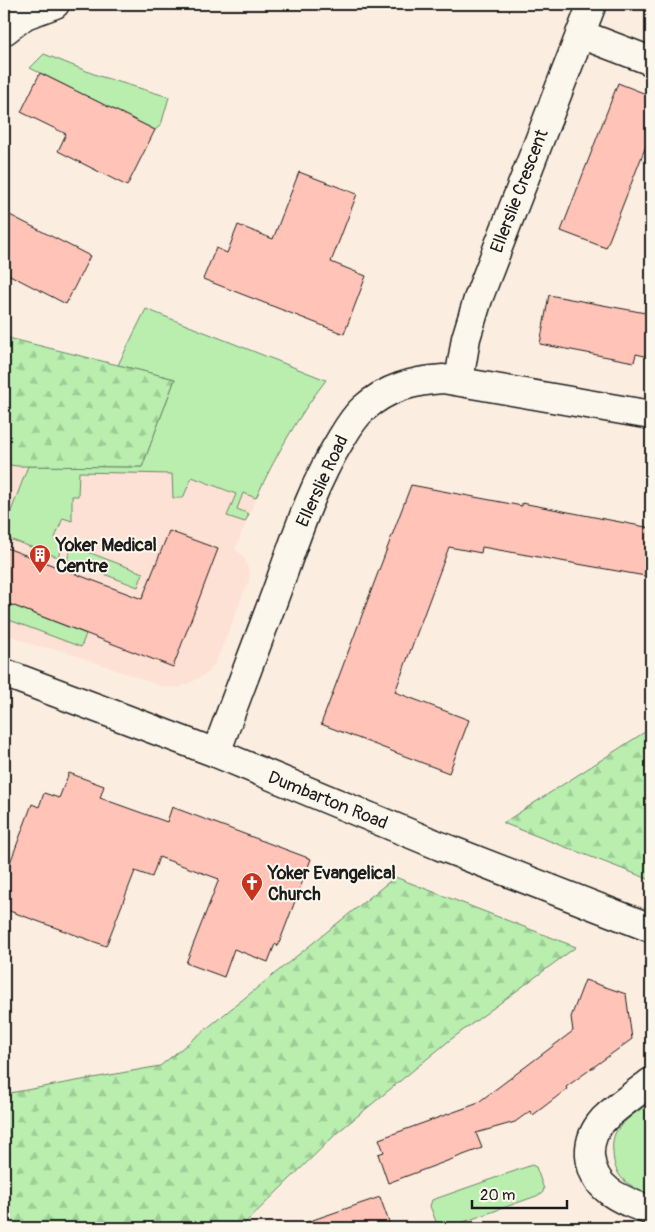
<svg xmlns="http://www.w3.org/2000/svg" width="655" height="1232" font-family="Pangolin,sans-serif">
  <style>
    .built { fill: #fde1d4 }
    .green { fill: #b9eeaf; stroke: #6a8566 }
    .forest { fill: url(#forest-firs); stroke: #6a8566 }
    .building { fill: #ffc4b7; stroke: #1c1c1c }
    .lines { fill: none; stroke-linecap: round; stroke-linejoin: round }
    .street-casing { stroke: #1c1c1c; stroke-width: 31 }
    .primary-casing { stroke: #1c1c1c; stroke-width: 31 }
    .street { stroke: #fbf7ec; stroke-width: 28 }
    .primary { stroke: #fbf7ec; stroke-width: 28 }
    .labels { text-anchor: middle; stroke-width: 4; stroke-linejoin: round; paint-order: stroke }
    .street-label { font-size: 18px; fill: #1c1c1c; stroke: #fbf7ec }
    .poi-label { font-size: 18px; font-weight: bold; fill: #1c1c1c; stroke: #fbf7ec; text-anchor: start }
  </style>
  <defs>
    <pattern id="forest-firs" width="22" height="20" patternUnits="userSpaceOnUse" patternTransform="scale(1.25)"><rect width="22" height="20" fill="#b9eeaf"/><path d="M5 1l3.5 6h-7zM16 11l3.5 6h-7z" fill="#9ecc96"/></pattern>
  </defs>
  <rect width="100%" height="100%" fill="#fcede1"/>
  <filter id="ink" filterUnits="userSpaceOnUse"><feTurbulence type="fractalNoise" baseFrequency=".02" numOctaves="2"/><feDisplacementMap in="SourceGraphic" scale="10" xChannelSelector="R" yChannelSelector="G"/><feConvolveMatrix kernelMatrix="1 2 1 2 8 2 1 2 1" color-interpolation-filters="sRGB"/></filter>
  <g filter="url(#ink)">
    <path class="built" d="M4,464L17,466L142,467L259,491L235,549L242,555L245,560L249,572V580L216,662L207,673L186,685L177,688L164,687L60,650L37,646L4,633Z"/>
    <path class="green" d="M44,54L99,76L169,97L161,125L155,130L30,68Z
      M146,309L326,380C298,416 275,457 256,498L243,493L237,509L249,514L245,522L227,516L236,494L192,477L183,498H173L172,474L79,472L78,496H72V521L63,518L54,540L63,543L58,557L4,537V530L28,466L142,467L175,379L118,365Z
      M72,546L143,573L138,587L67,560Z
      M4,602L86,634L81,647L4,618Z
      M651,1102V1194C628,1186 614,1179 613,1152C612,1144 613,1135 618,1129C626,1118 640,1110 651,1102Z
      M532,1165L536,1167L544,1189L542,1194L447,1228L438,1227L430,1206L432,1200Z"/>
    <path class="forest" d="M4,337L175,379L142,467L17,466L4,464Z
      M651,728V880L503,823Z
      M395,877L576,947L450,1040L338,1132L240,1228H4V1094L160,1066Z"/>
    <path class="building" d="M40,73L155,130L127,186L58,151L66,134L21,112Z
      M618,83L651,96V133L606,248L561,231Z
      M299,172L357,194L331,262L366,276L344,334L203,279L216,248L227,253L238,225L273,239Z
      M4,212L90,256L66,304L4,272Z
      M549,295L651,314V343L649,357L636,354L634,362L540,344Z
      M411,485L522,506V503L651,528V577L482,547L481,553L449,547L395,692L469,720L449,773L321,724Z
      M169,531L218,549L173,667L4,602V547L142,599Z
      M69,773L104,786L100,798L167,822L172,807L311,859L278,946L275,944L268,962L234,949L224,977L186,963L219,879L159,857L152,877L135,871L106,946L4,909V879L32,804L39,807L44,793L59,798Z
      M585,980L626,994L632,1039L566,1087L567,1089L533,1115L530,1111L515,1122L476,1133L482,1148L388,1183L378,1154L384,1152L379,1139L476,1104L573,1031L571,1017Z
      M380,1197L391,1228H301V1224Z"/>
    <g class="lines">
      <g class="street-casing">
        <path id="street" d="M4,31L25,15L55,4
          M580,34L651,61
          M459,381L466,338L478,299L592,4
          M216,753C237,695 260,637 281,579C298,531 314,483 341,439C347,429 354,417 363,409C386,388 413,381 443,379L651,415
          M651,1082C635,1094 617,1106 603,1120C594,1130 589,1142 590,1156C593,1191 622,1200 651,1211"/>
      </g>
      <g class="primary-casing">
        <path id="primary" d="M4,673L216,753L440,846L651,928"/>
      </g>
      <use href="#street" class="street"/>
      <use href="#primary" class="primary"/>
    </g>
  </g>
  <defs>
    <g id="building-pin" transform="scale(1.125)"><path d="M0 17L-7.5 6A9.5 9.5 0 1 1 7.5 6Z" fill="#c8321e" stroke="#fbf7ec"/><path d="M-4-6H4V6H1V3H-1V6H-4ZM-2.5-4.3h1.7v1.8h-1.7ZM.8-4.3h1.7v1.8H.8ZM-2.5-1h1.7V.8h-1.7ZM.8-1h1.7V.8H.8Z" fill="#fff"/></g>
    <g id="church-pin" transform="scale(1.125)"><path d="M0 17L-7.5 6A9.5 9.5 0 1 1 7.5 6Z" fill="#c8321e" stroke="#fbf7ec"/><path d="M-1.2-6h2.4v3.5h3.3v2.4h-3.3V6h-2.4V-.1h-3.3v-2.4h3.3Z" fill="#fff"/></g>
  </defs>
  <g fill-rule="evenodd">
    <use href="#building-pin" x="40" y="555"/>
    <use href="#church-pin" x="252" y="883"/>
  </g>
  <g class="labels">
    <g class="street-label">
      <text transform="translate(519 191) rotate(-69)" y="6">Ellerslie Crescent</text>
      <text transform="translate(322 481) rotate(-65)" y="6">Ellerslie Road</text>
      <text transform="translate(328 800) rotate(22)" y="6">Dumbarton Road</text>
    </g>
    <g class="poi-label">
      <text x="56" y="551">Yoker Medical<tspan x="56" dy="21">Centre</tspan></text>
      <text x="268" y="879">Yoker Evangelical<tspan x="268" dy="21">Church</tspan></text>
    </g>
  </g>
  <rect width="655" height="1232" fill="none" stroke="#fbf7ec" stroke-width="20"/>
  <rect x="10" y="10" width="635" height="1212" fill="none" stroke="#1c1c1c" stroke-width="2" filter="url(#ink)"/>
  <path d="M472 1200v8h95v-8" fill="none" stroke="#1c1c1c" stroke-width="2.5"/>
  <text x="480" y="1200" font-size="15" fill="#1c1c1c" stroke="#fbf7ec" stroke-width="4" paint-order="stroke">20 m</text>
</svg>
